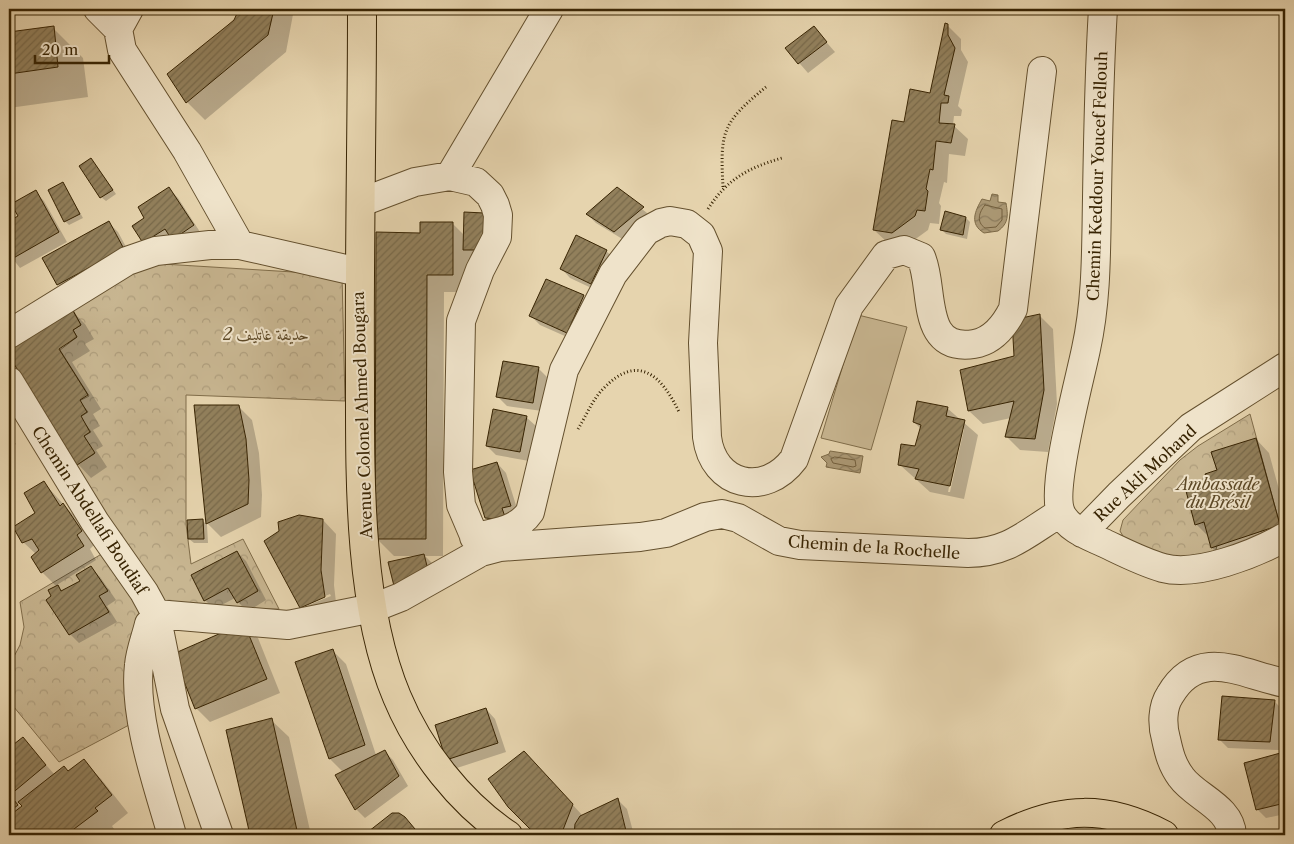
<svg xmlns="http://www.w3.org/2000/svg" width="1294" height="844" font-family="'Libre Caslon Text',Amiri,serif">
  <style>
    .park { fill: url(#park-crowns); stroke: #806d4a }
    .pitch { fill: #c8b691; stroke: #806d4a }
    .water { fill: url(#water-waves); stroke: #7d6a47 }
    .shadow { fill: #0003; fill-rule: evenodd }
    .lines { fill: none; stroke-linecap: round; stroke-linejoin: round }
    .shore { stroke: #725e3c; stroke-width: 1 }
    .building { fill: url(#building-hatch); stroke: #382403 }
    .minor-casing { stroke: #64502e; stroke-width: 30 }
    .major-casing { stroke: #382403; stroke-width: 30 }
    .path { stroke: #382403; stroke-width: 3; stroke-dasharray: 1 2.5; stroke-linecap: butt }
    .minor { stroke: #efe3ca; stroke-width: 28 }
    .major { stroke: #e6d4ae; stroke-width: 28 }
    .labels { text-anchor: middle; stroke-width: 4; stroke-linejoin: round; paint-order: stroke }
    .street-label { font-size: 16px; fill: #382403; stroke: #efe3ca }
    .park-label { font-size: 16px; font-style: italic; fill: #5c4826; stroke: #efe3ca }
  </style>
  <defs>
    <pattern id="park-crowns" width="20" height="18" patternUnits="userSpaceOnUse" patternTransform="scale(1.25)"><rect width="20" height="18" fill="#c8b691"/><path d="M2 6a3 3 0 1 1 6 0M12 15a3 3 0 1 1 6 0" fill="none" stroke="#ad9c7b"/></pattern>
    <pattern id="water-waves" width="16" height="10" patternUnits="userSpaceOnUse" patternTransform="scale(1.25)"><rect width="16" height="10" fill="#ab9874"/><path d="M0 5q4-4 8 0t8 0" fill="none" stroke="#8c7c5d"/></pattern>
    <pattern id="building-hatch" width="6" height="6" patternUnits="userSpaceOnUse" patternTransform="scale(1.25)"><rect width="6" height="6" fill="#92805c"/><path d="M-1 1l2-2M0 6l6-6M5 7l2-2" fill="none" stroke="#78694a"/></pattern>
  </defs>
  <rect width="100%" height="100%" fill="#e6d4ae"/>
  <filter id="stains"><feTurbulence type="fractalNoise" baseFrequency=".004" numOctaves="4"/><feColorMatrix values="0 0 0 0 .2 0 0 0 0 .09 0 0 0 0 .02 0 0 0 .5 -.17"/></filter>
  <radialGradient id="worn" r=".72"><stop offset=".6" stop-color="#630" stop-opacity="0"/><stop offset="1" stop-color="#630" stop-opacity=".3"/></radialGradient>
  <path class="park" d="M163,264L342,275L345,401L186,395V524L191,564L243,539L279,609H165L75,466L94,454L84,436L91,432L80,417L88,412L79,401L89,396L60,350L77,337L73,330L81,325L72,308L143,267Z
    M1250,414L1280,525L1217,545L1214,559L1165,560L1124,538L1120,531L1123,520L1180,460L1198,446Z
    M105,552L144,616L129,725L59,762L9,701V666L20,645L24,627L20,602Z"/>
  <path class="pitch" d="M858,315L907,327L871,450L821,438Z"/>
  <path class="water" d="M992,194L998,195V202L1006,203C1008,215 1009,223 998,231L984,233C969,224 975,211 982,199L990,201Z
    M830,451L863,456L860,473L826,467L827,463L821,457L829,454Z"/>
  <path class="shadow" d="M240,9H294L286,52L205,120L187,102L169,75L235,20Z
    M850,9H864L863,11Z
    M947,25L961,39V50L968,62L958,106L962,110L961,116H954L953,125L968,139L965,156L949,154L947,183L944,182L939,203L941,206L939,224L930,223L928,230L906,246L888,243L874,230L905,124L931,95Z
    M53,28L83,58L88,97L9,108V33Z
    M814,28L835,52L808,73L787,49Z
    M91,159L116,194L106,201L101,197Z
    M63,183L83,218L69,225L65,221Z
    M169,189L178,198L202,235L144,243L146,218Z
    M617,189L652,217L624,240L596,223L587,214Z
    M35,192L44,201L67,242L20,268L9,254V222L20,216Z
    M484,214L493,223L473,259L470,256V292H444L443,556H425L433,564L438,586L416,556H394L376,538L421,234L452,223L464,235Z
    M966,218L970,222L967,239L946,234L942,230Z
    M109,223L118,232L132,258L67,293L58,284Z
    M606,251L616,260L600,292L570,278L561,268Z
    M583,296L592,305L576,341L540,325L531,316Z
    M72,311L85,324L94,339L85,344L90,351L72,362L101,409L93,414L100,426L93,430L103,446L96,450L107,467L91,478L78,464L9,354V350Z
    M1040,316L1053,329L1057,404L1048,452L1020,450L1007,437L1011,418L983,424L969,411L1015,357Z
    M538,368L547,377L542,411L507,406L498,397Z
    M238,406L252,420L259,453L262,495L261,517L221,537L207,523Z
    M947,408L978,435L964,499L930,492L899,464L916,448L921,429L914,422ZM961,429H964L950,492H948Z
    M526,417L536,426L529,461L496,455L487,446Z
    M9,434L16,444L9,449Z
    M1256,439L1269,453L1285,511V541L1226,561L1212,548L1209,537L1196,524L1210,484L1218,471Z
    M497,463L506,473L519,515L495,526L486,517Z
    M44,483L77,519L94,545L90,549L96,560L57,585L63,592L81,581L91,568L100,577L116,600L107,606L117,622L79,643L70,634L53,596L57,587L42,572L33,557L36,554L23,542L37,513Z
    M202,520L207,525L208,543H194L189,539Z
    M323,520L336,534L334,585L337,611L315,621L301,607ZM330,594L331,596L304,607V605Z
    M237,552L246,561L266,600L247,612L235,598L214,609L205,600Z
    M244,624L258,638L280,693L210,722L196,708Z
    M332,650L346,664L376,755L384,751L393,760L408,786L365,818L356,809L336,775L343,772L330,759L297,662Z
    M1274,701L1283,710L1279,750L1228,748L1219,739Z
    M486,709L495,719L506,752L457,768L448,759Z
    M271,720L289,737L311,835H251L227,731Z
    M23,739L55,775L69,772L83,761L101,779L128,813L112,826L114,829L106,835H9V817L13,815L9,811V749ZM20,802L23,806L21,808L18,804Z
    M524,752L583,816L618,800L627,809L634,835H538L520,818Z
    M1283,754L1285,756V814L1266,818L1257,809Z
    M393,814L404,818L421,835H366Z"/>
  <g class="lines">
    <path class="shore" d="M985,205L1002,209V220L996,227L985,228C976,222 979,212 985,205Z
      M835,457L855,460L856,466L853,467L833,463L831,459Z"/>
  </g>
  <path class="building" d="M239,9H274L268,35L186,103L167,74L228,25L234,20Z
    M945,23L948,24V35L955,48L944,95L949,96L948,103H941L939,123L955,124L951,143L936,141L933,170L930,169L926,189L928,191L925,211L917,210L915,216L892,233L873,230L892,120L904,122L910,89L930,93Z
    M54,26L58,67L9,74V32Z
    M814,26L827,42L798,64L785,48Z
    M91,158L113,190L100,198L79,166Z
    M63,182L80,214L64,222L48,190Z
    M169,187L194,225L172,240L165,229L143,243L132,226L144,218L138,207Z
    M617,187L644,207L614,232L586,214Z
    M36,190L59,232L10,260L9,221L18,216L11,204Z
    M945,211L966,217L963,235L940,230Z
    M464,212L484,213L483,250H463Z
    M109,221L124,249L57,285L42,258Z
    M420,222H453V275H427L426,539H375L376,232L420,233Z
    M576,235L607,250L591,284L560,269Z
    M546,279L584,295L567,333L529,316Z
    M72,309L81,325L73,330L77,337L59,349L88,395L80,400L87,412L81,416L90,432L84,436L95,453L77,465L9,356V349Z
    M1040,314L1044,390L1035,439L1005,437L1014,401L968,411L960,370L1014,356L1012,320Z
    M503,361L539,367L533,403L496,397Z
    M917,401L948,407L946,416L965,420L950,486L915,479L919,469L898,465L901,444L915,446L921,425L913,422Z
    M194,405H239L246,439L249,480L248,504L206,524Z
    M493,409L527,416L520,452L486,446Z
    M1256,438L1280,525L1211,548L1204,522L1195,525L1186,491L1208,483L1205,474L1217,470L1211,452Z
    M497,462L511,506L502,508L505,517L496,519L485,518L470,470Z
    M44,481L60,506L63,503L82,531L77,535L84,546L41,573L31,557L39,550L32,539L22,543L13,527L35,513L24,493Z
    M299,515L323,519L321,570L325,597L300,608L264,541L279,531L278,522Z
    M203,519L204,539H188L187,520Z
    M237,551L258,591L237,603L228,588L204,601L191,575Z
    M424,554L430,578L394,586L388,562Z
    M91,566L108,591L99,596L109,612L69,635L46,600L51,596L48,590L58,585L61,591L80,581L76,575Z
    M244,623L267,679L195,709L173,654Z
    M333,649L365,745L329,759L295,662Z
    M1222,696L1275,700L1270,742L1218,740Z
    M486,708L498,743L446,760L435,725Z
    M272,718L298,835H250L226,730Z
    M23,737L46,765L10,795L18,805L9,812V748Z
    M385,750L399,776L355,810L335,775Z
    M524,751L573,804L561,835H538L530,829L508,807L488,779Z
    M1284,752L1285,803L1256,810L1244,763Z
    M84,759L112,795L95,808L98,811L66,835H9V816L22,806L18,802L64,766L68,771Z
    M618,798L627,835H574L575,824L580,816Z
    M392,813H399L405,817L420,835H364Z"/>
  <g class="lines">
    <g class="minor-casing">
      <path id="minor" d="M98,9L118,29
        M129,9L118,29L122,50L187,151L240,245
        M1103,9C1099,72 1098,135 1097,198C1096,249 1097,299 1086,349C1080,379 1050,489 1061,513C1068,529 1089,536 1104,543C1123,552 1142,562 1163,568C1197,577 1255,554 1285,537
        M450,176L549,9
        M362,202L415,182L450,176L476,182L490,195L495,205L498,215L497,237L480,270L461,321L458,472L461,505L481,552
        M9,334L127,261L156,251L210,245H240L359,272
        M9,381L95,522L144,592L156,614L175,709L219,835
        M1082,533L1119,495L1191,427L1285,367
        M474,537C495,533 518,530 530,512L564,370L613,274L646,231L661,223L670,221L687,224L701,235L708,251L703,343L707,437C713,486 765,498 794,459L849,306L886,255L904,250L921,257C935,288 919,352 974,344C993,341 1005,325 1013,309L1042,71
        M156,614L288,625L373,608L401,597L481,552L500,547L640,537L666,533L705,517L722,514L738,518L779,541L800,545L968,553C1008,553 1027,533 1060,513
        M149,624C146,637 140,652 139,665C133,716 158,786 172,835
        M1232,835C1231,807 1195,797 1181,777C1172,765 1169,753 1166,739C1162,725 1162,707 1170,695C1199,645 1243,675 1285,683"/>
    </g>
    <g class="major-casing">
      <path id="major" d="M362,9C362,132 359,254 360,377C360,477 358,605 397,697C419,750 460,803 508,835
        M1004,835C1061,806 1107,805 1164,835"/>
    </g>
    <path class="path" d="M723,187C720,131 722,123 766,87
      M708,209C727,179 748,168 782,158
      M578,429C586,416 593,399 603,389C638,352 662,376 679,412"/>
    <use href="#minor" class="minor"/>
    <use href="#major" class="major"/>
  </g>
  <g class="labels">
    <g class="street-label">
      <text transform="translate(1097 176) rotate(-88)" y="6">Chemin Keddour Youcef Fellouh</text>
      <text transform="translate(362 415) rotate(-92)" y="6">Avenue Colonel Ahmed Bougara</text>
      <text transform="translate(1145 473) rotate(-43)" y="6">Rue Akli Mohand</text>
      <text transform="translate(90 510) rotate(57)" y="6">Chemin Abdellafi Boudiaf</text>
      <text transform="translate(874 547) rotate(4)" y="6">Chemin de la Rochelle</text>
    </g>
    <g class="park-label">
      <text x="266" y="340">حديقة غاتليف 2</text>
      <text x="1218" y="490">Ambassade<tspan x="1218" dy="18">du Brésil</tspan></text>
    </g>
  </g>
  <rect width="1294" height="844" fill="none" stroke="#e6d4ae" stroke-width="30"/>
  <rect x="10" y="10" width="1274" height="824" fill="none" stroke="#382403" stroke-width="2.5"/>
  <rect x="15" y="15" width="1264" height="814" fill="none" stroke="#382403"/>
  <path d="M35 55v8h74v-8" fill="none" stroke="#382403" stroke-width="2.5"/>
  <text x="42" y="55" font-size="15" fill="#382403" stroke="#efe3ca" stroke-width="4" paint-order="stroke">20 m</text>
  <rect width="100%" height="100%" filter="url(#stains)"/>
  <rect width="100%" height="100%" fill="url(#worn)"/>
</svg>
